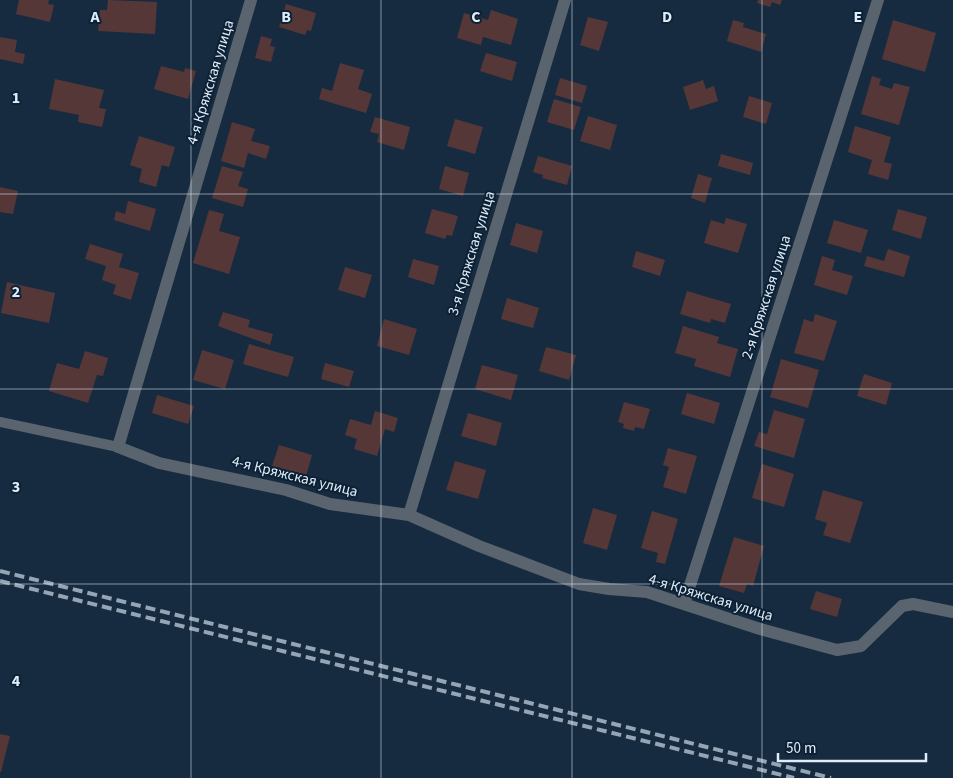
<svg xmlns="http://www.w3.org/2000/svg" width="953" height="778" font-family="'Source Sans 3',sans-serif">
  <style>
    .building { fill: #563738 }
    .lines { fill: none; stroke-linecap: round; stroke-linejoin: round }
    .service { stroke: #5a646f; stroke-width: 10 }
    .minor { stroke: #5a646f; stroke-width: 12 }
    .rail { stroke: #95a5b5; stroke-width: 4; stroke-dasharray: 10 5; stroke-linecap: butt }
    .grid { fill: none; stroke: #dfecf9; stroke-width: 1; stroke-opacity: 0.55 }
    .labels { text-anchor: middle; stroke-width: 4; stroke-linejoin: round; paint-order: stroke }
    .street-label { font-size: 15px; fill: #dfecf9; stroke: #0d2135 }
    .grid-label { font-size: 16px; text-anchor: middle; font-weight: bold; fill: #dfecf9; stroke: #0d2135; stroke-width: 4; stroke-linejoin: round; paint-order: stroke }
  </style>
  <rect width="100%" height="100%" fill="#162b3f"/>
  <path class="building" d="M19,0H49L48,4L54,5L50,22L16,14Z
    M108,0L157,2L155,34L98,31L100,10H107Z
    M758,0H782L780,5L772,2L770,7L757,3Z
    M286,4L316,13L311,31L307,30L305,35L279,27Z
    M491,10L518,19L511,45L483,37L481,45L457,38L464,13L488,20Z
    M588,17L608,22L599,51L580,45Z
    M733,20L744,23L743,27L766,34L761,52L727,41Z
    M893,20L936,33L925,72L882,59Z
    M261,36L272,39L270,46L275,47L271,62L255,58Z
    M0,37L17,40L15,52L25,54L23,64L0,59Z
    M486,53L517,62L512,81L480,71Z
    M340,63L364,70L358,89L372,94L366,113L319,99L322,88L332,91Z
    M161,66L184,72L185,68L196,71L188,99L154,89Z
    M872,76L881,79L879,85L892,89L894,83L910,87L899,125L861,114Z
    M560,78L587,86L582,103L555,95Z
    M55,79L104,90L99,108L106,109L102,127L78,122L79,115L49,109Z
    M703,80L706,89L714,86L718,101L690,110L683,87Z
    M749,96L772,103L766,124L743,117Z
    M554,99L581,107L574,130L547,122Z
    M588,116L617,125L610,150L580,141Z
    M375,117L410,127L404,150L377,142L379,134L370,132Z
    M455,119L483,127L475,154L447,146Z
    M232,122L255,129L251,141L270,146L266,159L248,153L244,168L221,161Z
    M855,126L891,137L884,162L892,164L888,180L868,174L872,160L848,152Z
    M139,136L175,147L169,167L162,165L156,187L139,182L142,169L130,165Z
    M721,154L753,163L750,175L718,166Z
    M538,156L572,166L567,185L542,178L543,175L533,172Z
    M222,166L243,172L238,186L248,189L243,207L212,198Z
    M445,166L469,173L463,196L439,189Z
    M698,174L712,178L705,203L691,198Z
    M0,187L18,191L13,214L0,212Z
    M128,201L156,209L150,231L114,220L116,211L125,214Z
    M432,209L458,216L452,236L447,235L445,239L425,233Z
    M898,209L927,217L921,239L892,230Z
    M209,210L224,214L219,231L240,237L229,274L193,263Z
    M726,218L747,224L738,253L704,243L711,220L724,224Z
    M834,220L868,230L861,253L827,243Z
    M516,223L543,231L537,253L510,245Z
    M90,244L123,254L119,267L139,273L131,300L113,294L116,285L102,280L106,266L85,259Z
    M888,249L910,256L904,277L864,266L867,256L884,261Z
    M636,251L665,260L660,276L632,267Z
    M822,256L835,260L832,270L853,276L847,295L814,285Z
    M413,259L439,266L434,285L408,277Z
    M345,267L372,275L365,298L338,290Z
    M7,282L55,293L49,323L1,313Z
    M687,291L731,304L725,323L711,319L710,323L680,314Z
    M507,298L539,308L533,328L501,319Z
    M223,312L250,320L248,327L273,334L270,345L218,326Z
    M815,314L837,321L824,361L794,353L804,319L813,322Z
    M384,319L417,329L409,355L377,346Z
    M683,326L719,337L717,343L738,349L730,377L694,366L696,359L675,353Z
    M249,344L294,357L288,377L243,364Z
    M546,347L576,355L569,380L539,371Z
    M202,350L234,360L225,389L193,380Z
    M85,351L108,358L103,376L97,375L88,403L49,391L57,363L79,369Z
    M781,359L819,370L808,408L770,397Z
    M325,363L354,371L349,387L321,379Z
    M482,365L518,375L511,400L475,389Z
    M864,374L892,383L886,405L857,396Z
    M687,393L720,403L714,424L681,414Z
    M157,395L194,406L188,424L152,413Z
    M624,402L650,409L644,429L635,427L634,431L623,428L624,424L618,422Z
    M774,410L805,419L794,458L754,446L759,432L767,434Z
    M375,411L398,418L394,432L385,429L377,456L354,449L357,439L345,435L350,419L371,425Z
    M468,413L502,423L496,446L461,436Z
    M279,445L312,455L306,476L272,466Z
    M668,448L697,456L686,494L663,487L669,467L663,465Z
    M455,461L486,470L478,499L446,490Z
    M762,464L794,474L784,507L752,498Z
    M823,490L863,502L850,543L823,535L827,523L815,519Z
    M593,508L617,515L607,550L583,543Z
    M652,511L678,519L665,564L656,562L658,553L641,548Z
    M734,537L764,546L753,586L747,584L744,593L719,586Z
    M816,591L842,599L837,617L810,609Z
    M0,734L10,736L1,772H0Z"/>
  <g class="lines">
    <path class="service" d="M0,422L118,447"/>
    <path class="minor" d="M251,0L118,447L159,463L286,490L330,504L409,515L479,546L579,584L609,589L647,592L760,629L837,650L861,646L902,606L913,604L953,612
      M409,515L565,0
      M684,604L878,0"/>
    <path class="rail" d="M0,571L831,778
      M0,581L794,778"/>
  </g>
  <path class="grid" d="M191,0V778M381,0V778M572,0V778M762,0V778M0,194H953M0,389H953M0,584H953"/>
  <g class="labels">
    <g class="street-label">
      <text transform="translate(210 82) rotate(-73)" y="5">4-я Кряжская улица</text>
      <text transform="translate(471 253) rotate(-73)" y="5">3-я Кряжская улица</text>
      <text transform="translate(766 297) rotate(-72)" y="5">2-я Кряжская улица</text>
      <text transform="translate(295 476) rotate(14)" y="5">4-я Кряжская улица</text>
      <text transform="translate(711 597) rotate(17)" y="5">4-я Кряжская улица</text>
    </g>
  </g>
  <g class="grid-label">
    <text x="95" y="22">A</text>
    <text x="286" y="22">B</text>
    <text x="476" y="22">C</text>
    <text x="667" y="22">D</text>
    <text x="858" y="22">E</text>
    <text x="16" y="103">1</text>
    <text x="16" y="297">2</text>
    <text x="16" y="492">3</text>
    <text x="16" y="686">4</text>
  </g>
  <path d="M778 753v8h148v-8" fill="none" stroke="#dfecf9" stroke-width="2.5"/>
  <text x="786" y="753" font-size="15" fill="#dfecf9" stroke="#0d2135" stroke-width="4" paint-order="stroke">50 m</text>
</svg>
